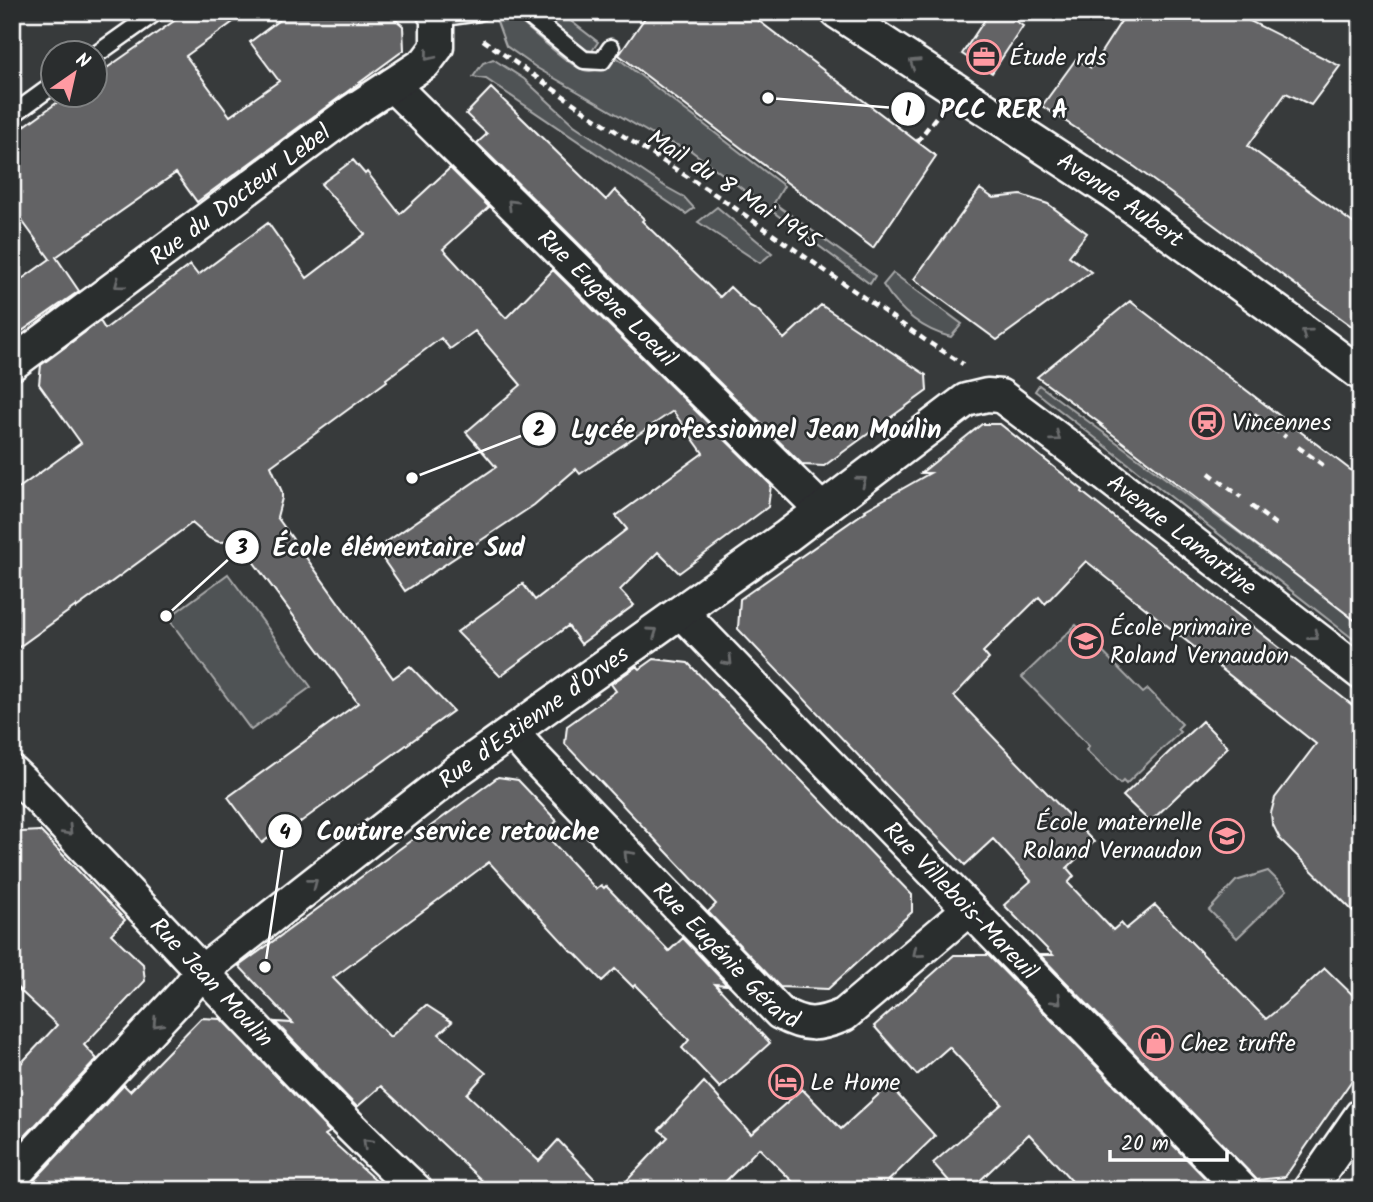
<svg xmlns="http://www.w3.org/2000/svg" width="1373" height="1202" font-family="Kalam,sans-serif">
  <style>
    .green { fill: #505354; stroke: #a8a9aa; stroke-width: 2 }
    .building { fill: #636465; stroke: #fff; stroke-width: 2 }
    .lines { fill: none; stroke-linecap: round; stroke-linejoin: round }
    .lane-casing { stroke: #fff; stroke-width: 21 }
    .street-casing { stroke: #fff; stroke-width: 37 }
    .path { stroke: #fff; stroke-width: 4.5; stroke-dasharray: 7 5; stroke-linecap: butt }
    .lane { stroke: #2a2d2e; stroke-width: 16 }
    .street { stroke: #2a2d2e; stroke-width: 32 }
    .oneway { stroke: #6a6c6d }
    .labels { text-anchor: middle; stroke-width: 5; stroke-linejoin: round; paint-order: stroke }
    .poi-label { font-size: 24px; fill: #fff; stroke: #2a2d2e; text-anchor: start }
    .street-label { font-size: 24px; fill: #fff; stroke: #2a2d2e }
    .leader { fill: none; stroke: #fff; stroke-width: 2.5 }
    .callout-dot { fill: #fff; stroke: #2a2d2e; stroke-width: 2.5 }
    .mark-label { font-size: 21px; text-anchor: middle; font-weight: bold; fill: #111 }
    .callout-label { font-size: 26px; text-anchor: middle; font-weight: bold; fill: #fff; stroke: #2a2d2e; stroke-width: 5; stroke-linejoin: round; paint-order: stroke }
  </style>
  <rect width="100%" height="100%" fill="#373a3b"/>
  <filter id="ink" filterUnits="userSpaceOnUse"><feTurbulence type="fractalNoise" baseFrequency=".0143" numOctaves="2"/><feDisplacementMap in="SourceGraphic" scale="14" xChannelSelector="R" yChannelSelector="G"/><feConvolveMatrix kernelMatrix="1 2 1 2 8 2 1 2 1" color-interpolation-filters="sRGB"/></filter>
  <g filter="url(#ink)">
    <path class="green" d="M538,12H559L598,42L592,51L586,50Z
      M513,16C530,28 573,72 590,71C596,71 602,68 607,67L615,56L784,186L774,203L875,276L870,284L690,150L660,139L537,68L506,46L496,19Z
      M493,59L524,79L574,125L666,187L684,197L694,208L686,214L486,79L473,77L483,63Z
      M717,207L772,253L760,263L698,222Z
      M893,273L962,324L951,337C922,330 899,310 883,285Z
      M1039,385L1276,560L1361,625V645L1035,391Z
      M228,574L311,687L251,730L168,618Z
      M1076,625L1143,693L1148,689L1182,724L1177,729L1180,732L1126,784L1123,781L1120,784L1086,750L1089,746L1022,677Z
      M1268,871L1287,890L1237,938L1209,910L1236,881Z"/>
    <path class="building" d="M187,12H247L186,56L230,116L279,81L250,42L290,12H387L403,26L404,50L197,202L176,173L56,257L79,291L12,338V286L50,259L12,207V135L69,94H94V77Z
      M649,12H747L936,156L873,248L619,55Z
      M990,12H1002L1023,26L992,73L962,54Z
      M1127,12H1232L1340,66L1311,105L1286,93L1248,146L1361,229V333L1135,167L1042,106L1076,59L1091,68Z
      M491,88L606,200L615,190L644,219L642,221L720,297L730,287L750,306L758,310L784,339L821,305L926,375L927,391L824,466L803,465L477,143L487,134L466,114Z
      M353,160L365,174L367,172L400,214L450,168L489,207L443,249L506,318L553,270L771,485L768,507L679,573L658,552L620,590L634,605L581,644L568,626L500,676L457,632L523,584L535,600L627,529L616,516L703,453L673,411L580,474L576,469L534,505L405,591L376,549L496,467L466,432L521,385L475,331L450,349L441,338L386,379L387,381L271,466L282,492V498L277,517L393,678L410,666L453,711L284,834L280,829L262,843L228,797L358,703L238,541L219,542L209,538L192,523L76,608V606L12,652V493L81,443L39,384L41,365L100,321L105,329L190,265L198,275L268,223L307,278L365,234L321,184Z
      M980,189L993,198L1021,195L1048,204L1087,233L1069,256L1091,272L997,340L914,279Z
      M1130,301L1361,478V625L1099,424H1101L1037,377Z
      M982,424H1000L1083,490L1082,492L1361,712V919L1280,839L1272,823L1271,813L1275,798L1316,744L1086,561L1045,604L1039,597L983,652L989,659L954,696L1094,842L1067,868L1074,876L1068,883L1113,930L1121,923L1126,929L1155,905L1266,1019L1292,998L1325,968L1361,1003V1067L1285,1177L1257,1180L1040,955H1053L1004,905L1031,881L993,839L965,865L891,790L738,629L740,599L866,511L865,510L930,473H921Z
      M654,659L688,663L912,895V912L828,989L780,987L708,912L716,904L565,744L567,726L616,691L611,684L637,666L640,669Z
      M1202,721L1228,747L1150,822L1123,796Z
      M498,777L518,780L557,821L544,833L596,889L601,885L604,888L606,886L669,951L683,938L727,985L715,984L770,1043L720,1088L682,1048L689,1040L635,985L633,987L615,969L602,981L575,953L572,952L489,862L333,978L390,1037L426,1005L452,1022L439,1034L486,1073L467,1094L539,1161L558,1140L605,1190H492L381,1086L357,1107L275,1022L293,1023L239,966Z
      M40,831L125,920L111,934L143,964L145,981L84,1045L97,1059L12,1150V1073L57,1025L12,983V842L21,832Z
      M954,955H988L1211,1184L1194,1186L1198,1190H1080L1029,1134L970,1190H957L933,1163L1002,1104L949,1047L917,1075L874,1026Z
      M201,1018L221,1019L330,1132L325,1135L386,1190H25L124,1085L130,1091Z
      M704,1082L751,1134L802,1089L841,1129L889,1085L935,1136L880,1189L801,1190L759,1148L722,1185L714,1182L707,1190H618L668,1137L659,1130Z"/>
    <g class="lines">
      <g class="lane-casing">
        <path id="lane" d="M524,12L584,60L602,61L611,48
          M437,18L479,12
          M94,56L156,12
          M12,115L52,86"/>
      </g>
      <g class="street-casing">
        <g id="street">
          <path id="s1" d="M837,12L1115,194L1289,320L1361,374"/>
          <path id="s2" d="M392,85L822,510"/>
          <path id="s3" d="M12,364L352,111L425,63L437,47V18L433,12"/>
          <path id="s4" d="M681,612L1242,1190"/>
          <path id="s5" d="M512,732L534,757L780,1013C806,1027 817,1026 844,1015L969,909"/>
          <path id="s6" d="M12,772C37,795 59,821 82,845C194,960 299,1081 416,1190"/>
          <path id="s7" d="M12,1177L186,991L202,971L220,957L457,771L787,536L966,400L987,395L1001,396L1073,450L1361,673"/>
          <path d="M1309,1190L1361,1115"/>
        </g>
      </g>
      <path class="path" d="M483,40L589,114L719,197L925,340L963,364
        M917,142L936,117
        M1254,414L1286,437
        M1298,447L1323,465
        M1209,473L1241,497
        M1251,506L1278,526"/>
      <use href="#lane" class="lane"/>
      <use href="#street" class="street"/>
    </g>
    <defs><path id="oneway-chevron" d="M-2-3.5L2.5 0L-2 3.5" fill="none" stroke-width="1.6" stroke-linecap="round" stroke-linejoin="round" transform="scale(1.75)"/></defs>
    <g class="oneway">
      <use href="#oneway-chevron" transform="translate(429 56) rotate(130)"/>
      <use href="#oneway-chevron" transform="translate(914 63) rotate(-147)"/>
      <use href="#oneway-chevron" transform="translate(512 204) rotate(-135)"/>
      <use href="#oneway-chevron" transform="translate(119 284) rotate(143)"/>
      <use href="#oneway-chevron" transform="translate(1306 333) rotate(-144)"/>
      <use href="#oneway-chevron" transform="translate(1056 437) rotate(37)"/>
      <use href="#oneway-chevron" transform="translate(862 481) rotate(-37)"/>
      <use href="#oneway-chevron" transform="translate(653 632) rotate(-35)"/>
      <use href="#oneway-chevron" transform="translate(1314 636) rotate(38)"/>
      <use href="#oneway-chevron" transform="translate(728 661) rotate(46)"/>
      <use href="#oneway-chevron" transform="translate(68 831) rotate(46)"/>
      <use href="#oneway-chevron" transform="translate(628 855) rotate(-134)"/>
      <use href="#oneway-chevron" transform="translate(313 883) rotate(-38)"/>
      <use href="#oneway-chevron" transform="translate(917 953) rotate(140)"/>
      <use href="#oneway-chevron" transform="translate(1057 1000) rotate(46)"/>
      <use href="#oneway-chevron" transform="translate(157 1023) rotate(133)"/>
      <use href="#oneway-chevron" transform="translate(367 1143) rotate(-136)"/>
    </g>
  </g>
  <defs>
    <g id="office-ring" transform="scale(1.75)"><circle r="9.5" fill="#2a2d2e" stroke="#ff9aa2" stroke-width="1.5"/><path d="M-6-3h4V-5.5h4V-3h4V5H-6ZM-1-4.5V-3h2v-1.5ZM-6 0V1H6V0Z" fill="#ff9aa2"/></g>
    <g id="station-ring" transform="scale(1.75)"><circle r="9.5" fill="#2a2d2e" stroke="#ff9aa2" stroke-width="1.5"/><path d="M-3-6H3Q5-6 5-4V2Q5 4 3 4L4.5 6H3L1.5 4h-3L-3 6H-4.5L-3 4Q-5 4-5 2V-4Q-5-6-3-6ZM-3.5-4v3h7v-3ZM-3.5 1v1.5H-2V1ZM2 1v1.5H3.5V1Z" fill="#ff9aa2"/></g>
    <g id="school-ring" transform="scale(1.75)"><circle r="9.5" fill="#2a2d2e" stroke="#ff9aa2" stroke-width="1.5"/><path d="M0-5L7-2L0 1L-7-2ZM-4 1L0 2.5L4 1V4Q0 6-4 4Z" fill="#ff9aa2"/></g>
    <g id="shop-ring" transform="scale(1.75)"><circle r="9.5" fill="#2a2d2e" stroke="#ff9aa2" stroke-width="1.5"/><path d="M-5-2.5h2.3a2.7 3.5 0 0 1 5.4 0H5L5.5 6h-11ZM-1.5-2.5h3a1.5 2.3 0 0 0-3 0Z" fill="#ff9aa2"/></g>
    <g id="hotel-ring" transform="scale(1.75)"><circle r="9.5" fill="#2a2d2e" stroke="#ff9aa2" stroke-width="1.5"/><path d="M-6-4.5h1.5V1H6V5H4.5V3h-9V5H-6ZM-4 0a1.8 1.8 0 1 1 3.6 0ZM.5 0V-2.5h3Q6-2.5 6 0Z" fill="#ff9aa2"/></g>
  </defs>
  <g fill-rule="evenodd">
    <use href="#office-ring" x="984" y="57"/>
    <use href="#station-ring" x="1207" y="422"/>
    <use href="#school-ring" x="1086" y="641"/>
    <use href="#school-ring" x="1227" y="836"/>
    <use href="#shop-ring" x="1156" y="1043"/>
    <use href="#hotel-ring" x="786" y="1082"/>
  </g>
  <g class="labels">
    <g class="poi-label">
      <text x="1009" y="65">Étude rds</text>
      <text x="1232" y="430">Vincennes</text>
      <text x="1110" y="635">École primaire<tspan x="1110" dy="28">Roland Vernaudon</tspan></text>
      <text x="1202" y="830" text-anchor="end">École maternelle<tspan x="1202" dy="28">Roland Vernaudon</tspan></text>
      <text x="1180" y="1051">Chez truffe</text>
      <text x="810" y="1090">Le Home</text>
    </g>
    <g class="street-label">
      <text transform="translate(734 189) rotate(33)" y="8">Mail du 8 Mai 1945</text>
      <text dy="8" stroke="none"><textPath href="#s3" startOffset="284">Rue du Docteur Lebel</textPath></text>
      <text dy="8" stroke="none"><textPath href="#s1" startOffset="340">Avenue Aubert</textPath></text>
      <text dy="8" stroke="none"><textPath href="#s2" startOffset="303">Rue Eugène Loeuil</textPath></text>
      <text dy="8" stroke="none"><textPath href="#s7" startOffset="1498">Avenue Lamartine</textPath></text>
      <text dy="8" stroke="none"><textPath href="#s7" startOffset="698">Rue d'Estienne d'Orves</textPath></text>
      <text dy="8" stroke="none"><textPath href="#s4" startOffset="402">Rue Villebois-Mareuil</textPath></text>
      <text dy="8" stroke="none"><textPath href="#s5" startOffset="310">Rue Eugénie Gérard</textPath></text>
      <text dy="8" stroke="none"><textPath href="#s6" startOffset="290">Rue Jean Moulin</textPath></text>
    </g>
  </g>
  <path class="leader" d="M768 98L908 109M412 478L539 429M166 616L242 547M265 967L285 831"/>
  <g class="callout-dot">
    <circle cx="768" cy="98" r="7"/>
    <circle cx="412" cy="478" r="7"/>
    <circle cx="166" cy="616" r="7"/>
    <circle cx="265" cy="967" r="7"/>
    <circle cx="908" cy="109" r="18"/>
    <circle cx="539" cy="429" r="18"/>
    <circle cx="242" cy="547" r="18"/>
    <circle cx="285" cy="831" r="18"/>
  </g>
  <g class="mark-label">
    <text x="908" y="116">1</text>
    <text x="539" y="436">2</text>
    <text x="242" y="554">3</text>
    <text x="285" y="839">4</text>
  </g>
  <g class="callout-label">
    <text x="1004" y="118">PCC RER A</text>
    <text x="756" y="438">Lycée professionnel Jean Moulin</text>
    <text x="399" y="556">École élémentaire Sud</text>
    <text x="458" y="840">Couture service retouche</text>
  </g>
  <rect width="1373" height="1202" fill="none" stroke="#2a2d2e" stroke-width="42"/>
  <rect x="21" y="21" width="1331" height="1160" fill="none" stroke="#fff" stroke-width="2.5" filter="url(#ink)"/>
  <g transform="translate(74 74) rotate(34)"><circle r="33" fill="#2a2d2e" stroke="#7f8182" stroke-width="2"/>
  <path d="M0-5L12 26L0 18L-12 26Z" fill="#ff9aa2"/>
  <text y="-10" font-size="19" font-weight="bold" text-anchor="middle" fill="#ffffff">N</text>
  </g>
  <path d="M1110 1150v10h117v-10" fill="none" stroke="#ffffff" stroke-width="3.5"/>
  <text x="1121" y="1150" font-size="21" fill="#ffffff" stroke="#2a2d2e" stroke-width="5" paint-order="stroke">20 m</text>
</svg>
